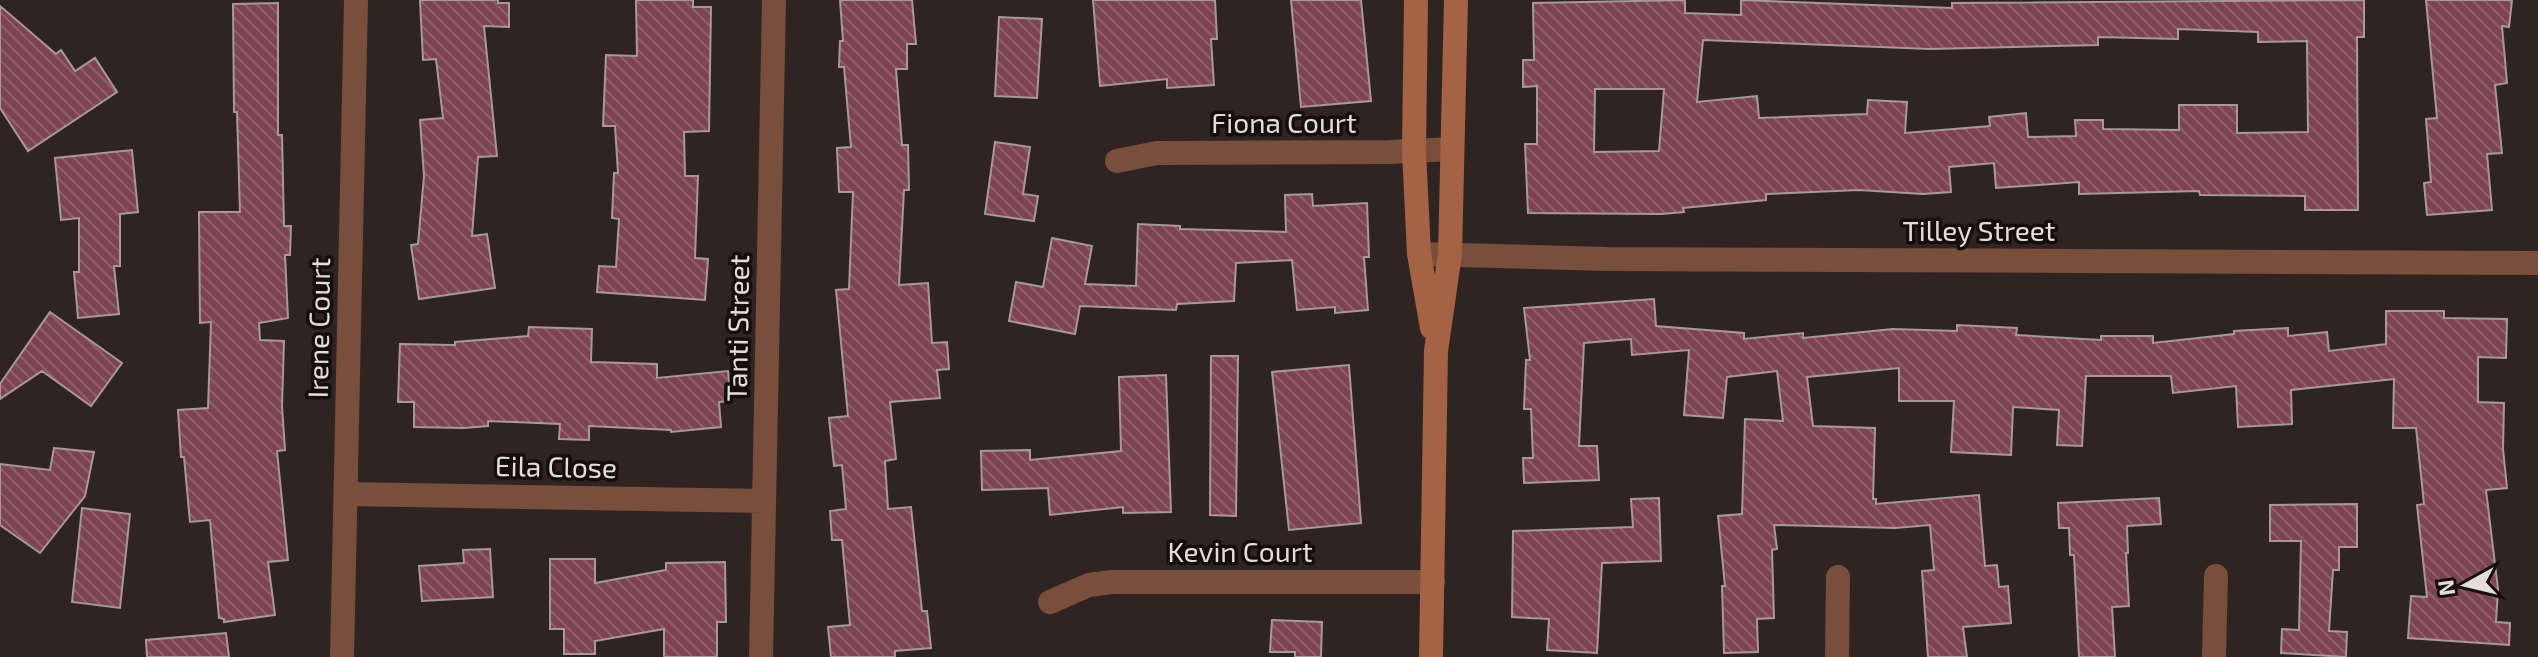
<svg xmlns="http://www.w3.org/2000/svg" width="2538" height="657" font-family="'Exo 2',sans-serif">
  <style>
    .building { fill: url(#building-back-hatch); stroke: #a7989c; stroke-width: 2; fill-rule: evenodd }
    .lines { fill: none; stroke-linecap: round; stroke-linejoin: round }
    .street { stroke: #784e3c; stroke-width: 24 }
    .secondary { stroke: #a56345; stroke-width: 24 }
    .labels { text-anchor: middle; stroke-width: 7; stroke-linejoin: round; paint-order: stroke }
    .street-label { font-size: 28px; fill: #e5dcdc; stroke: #140f0e }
  </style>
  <defs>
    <pattern id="building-back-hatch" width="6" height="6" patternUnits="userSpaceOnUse" patternTransform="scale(2)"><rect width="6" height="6" fill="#7d4354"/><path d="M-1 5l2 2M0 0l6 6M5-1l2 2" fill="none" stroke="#8f5e6c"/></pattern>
  </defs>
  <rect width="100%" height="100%" fill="#302423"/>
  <path class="building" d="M420,0H498V3H509V27L484,26L497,156L478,157L472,236L487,234L495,288L419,299L411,245L418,244L424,176L420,120L443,118L436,59L423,60Z
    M636,0H693V7H711L709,131L684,132L685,176H698L695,258L708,259L705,300L597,292L599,266L616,267L619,219L612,218L614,173H618L615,126H603L606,55L637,56Z
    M840,0H912L916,44H907V69H896L902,145H908L909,190H904L899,285L928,283L932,343L947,342L949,369L937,370L940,398L890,402L896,459L885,461L888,509L911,507L922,611H927L931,648L895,651V657H831L828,627L850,625L842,540H832L830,511L846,509L842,465L834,466L829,418L848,416L836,290L849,289L853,192H839L837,148L851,147L844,67H839L840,41H843Z
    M1093,0H1215L1217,39H1211L1214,85L1167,88V79L1100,86Z
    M1291,0H1361L1371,101L1301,107Z
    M1685,0V13L1741,15V0L1952,8V3L2364,0V37H2357L2358,210H2305V196L2200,195L2199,191L2079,194V182L1996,188L1994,163L1949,167L1951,192L1923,194L1859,190L1766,194V200L1683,208L1684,212L1661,214L1528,213L1525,144H1537V86L1523,87V60H1534L1533,3ZM2178,29L2258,32V42L2307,41L2308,132L2237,133V105H2179V130L2103,129V120H2075L2076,136L2028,137L2026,113L1989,117L1990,126L1905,133L1907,102L1868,100L1867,114L1759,118L1757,96L1697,102L1703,40L1930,49L2098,45V37L2178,39ZM1595,89H1664L1659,151L1594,152Z
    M2426,0H2512L2509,27L2502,26L2507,83L2495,85L2502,153L2487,154L2492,210L2427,215L2424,183L2431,182L2426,119L2437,118Z
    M278,3V135H282L284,226H291L290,255H285L288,318L259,323L260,340L284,341L282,406L285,450L277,451L288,560L268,562L275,615L224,622V619L219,618L210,520L190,522L184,457H181L178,410L208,408L211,322L200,323L199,212H240L237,112H234L233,4Z
    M0,6L56,54L61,50L75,71L95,58L117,92L28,151L0,108Z
    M999,17L1042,19L1037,98L995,96Z
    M995,142L1030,147L1023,194L1038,196L1034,221L985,214Z
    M132,150L138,212L120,214V266H114L119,314L78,318L74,272H79V218L61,220L55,158Z
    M1312,194L1313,206L1367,203L1369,257H1364L1368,310L1335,313V307L1297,310L1292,260L1236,263L1234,301L1177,304L1176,310L1080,306L1075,334L1009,321L1016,282L1043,287L1052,238L1092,246L1085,284L1136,286L1138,224L1180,226V229L1286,232L1285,195Z
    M1654,299L1656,326L1744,333V339L1803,333V338L1893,329L1957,331V325L2017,328L2016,335L2101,340V336H2153V343L2234,334V331L2288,328V336L2327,332L2329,351L2386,344V311H2444V318L2507,319L2506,358L2478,357V402L2504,403L2503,449L2507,488L2486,490L2498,589L2496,622L2510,623L2509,645L2408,638L2411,596L2427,597L2417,505L2424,504L2416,428H2393L2394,379L2291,390L2292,424L2238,427L2236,386L2173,393L2171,376H2086L2082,446L2057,445L2059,410L2013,407L2011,455L1951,452L1954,401H1899V368L1807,377L1813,426L1875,428L1873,499H1876V504L1979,495L1985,566L1997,565L1999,587L2008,586L2011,623L1963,627L1967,657H1928L1922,571L1934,570L1930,525L1895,528L1774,525L1777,549L1772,550L1774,618L1757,619L1758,652L1724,653L1722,586H1725L1718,516L1742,514L1745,419L1783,421L1777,371L1727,377L1723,418L1684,415L1689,350L1632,355L1631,339L1584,343L1579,446H1597L1599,480L1524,483L1523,458H1533L1531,409H1524L1526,360H1530L1524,308Z
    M50,312L122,363L91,406L42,371L0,399V384Z
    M529,327L592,329L591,362L657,364V378L728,371L731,401L719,402L721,427L671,432V430L589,426V440L559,439L560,424L488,421V426L464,428L414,427V402H398L400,344L455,345V342L528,336Z
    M1211,356H1238L1236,516L1210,515Z
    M1349,365L1361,523L1289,530L1272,372Z
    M1166,375L1171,512L1123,513V507L1050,515L1048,488L982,490L981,451L1030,450V460L1121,451L1119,377Z
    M54,448L94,452L85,496L40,553L0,525V464L50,470Z
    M1659,498L1661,561L1602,563L1597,653L1547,650L1549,619L1512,617L1513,531L1633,527L1631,499Z
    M2159,498L2161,524L2127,526L2128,553H2126L2129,606L2112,607L2115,657H2079L2074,555H2070L2069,528H2059L2058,503Z
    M2357,504V547H2339V570H2333L2329,631L2347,632L2346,657L2281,653L2282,629L2299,630L2301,541H2270V505Z
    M82,508L130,514L120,608L72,602Z
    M490,549L493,597L422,601L419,566L464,563L463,550Z
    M550,559H595V583L666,570V563L725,562L726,622H717V657H664V629L595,641V654H564V629H550Z
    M1272,620L1322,622L1321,657H1295V652H1270Z
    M226,633L229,657H147L146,640Z"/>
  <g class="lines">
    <path class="street" d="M1117,161L1157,153L1390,152L1452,149
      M1419,254L1607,259L2538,263
      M346,494L764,501
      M1050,602L1089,585L1112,582H1433
      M342,657L356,0
      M761,657L774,0
      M1837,657L1838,577
      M2214,657L2216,576"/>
    <path class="secondary" d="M1416,0L1414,151L1419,254L1432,328
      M1431,657L1436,351L1450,254L1456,0"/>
  </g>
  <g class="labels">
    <g class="street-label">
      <text x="1284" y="133">Fiona Court</text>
      <text x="1979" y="241">Tilley Street</text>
      <text transform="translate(319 328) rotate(-89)" y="10">Irene Court</text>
      <text transform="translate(738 328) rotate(-89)" y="10">Tanti Street</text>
      <text transform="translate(556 467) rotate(1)" y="10">Eila Close</text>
      <text x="1240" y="562">Kevin Court</text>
    </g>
  </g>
  <g transform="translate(2466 585) rotate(262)" stroke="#140f0e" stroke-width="6" paint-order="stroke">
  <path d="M0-6L14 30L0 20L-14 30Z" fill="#e5dcdc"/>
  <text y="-12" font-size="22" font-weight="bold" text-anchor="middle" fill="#e5dcdc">N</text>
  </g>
</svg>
